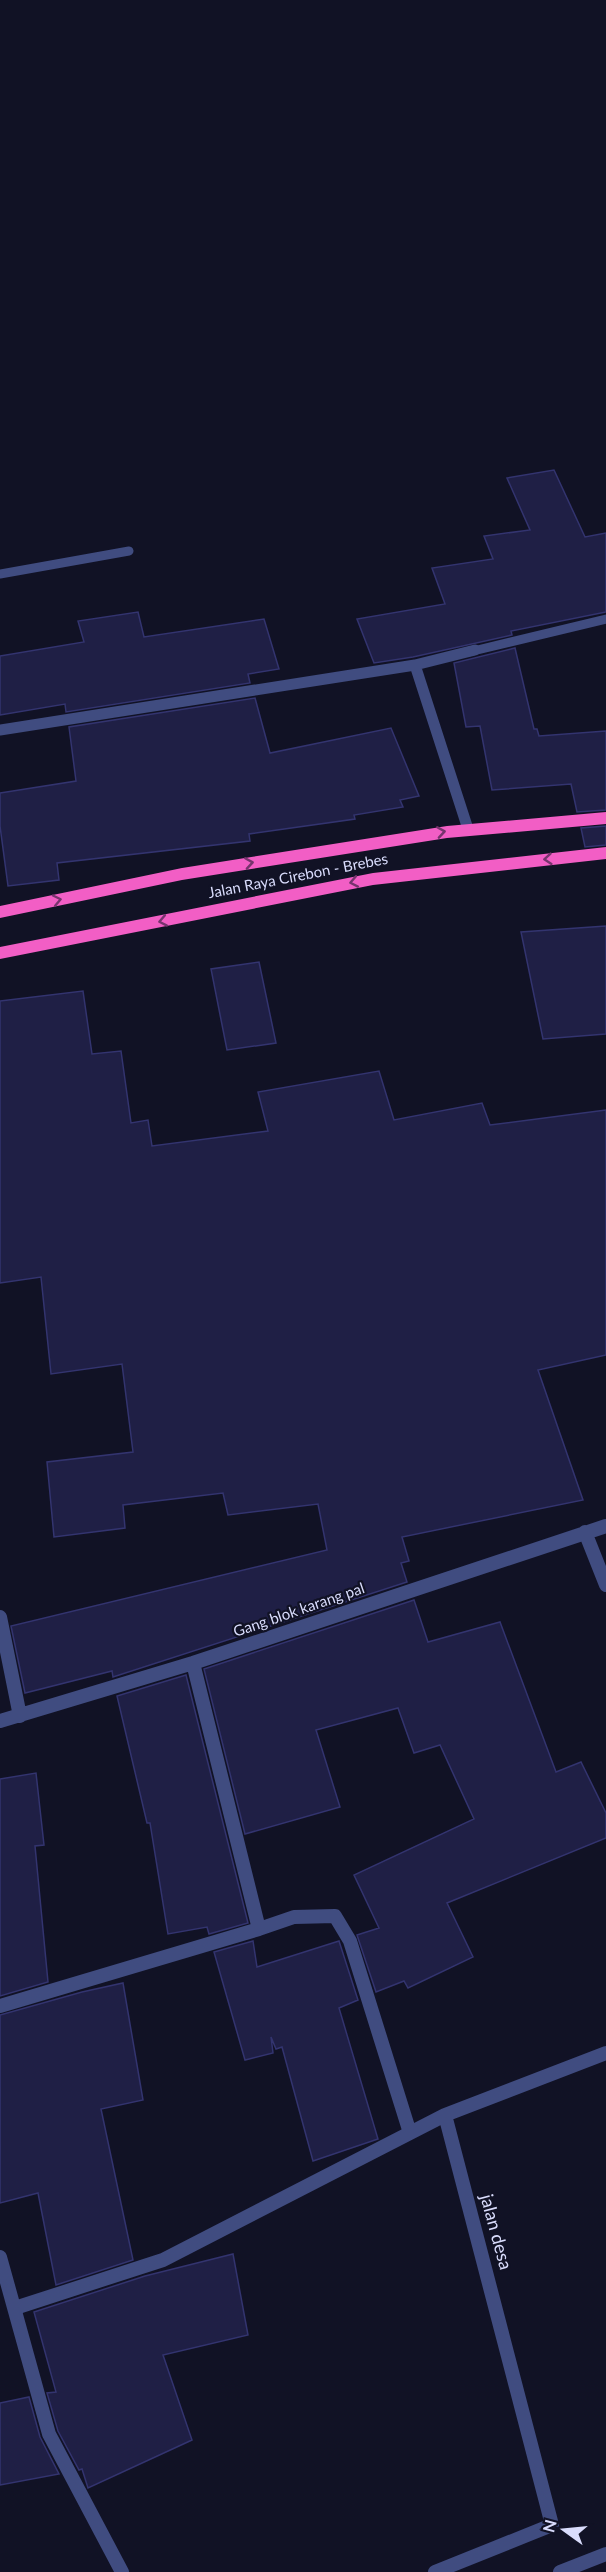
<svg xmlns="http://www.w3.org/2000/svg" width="606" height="2572" font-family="Lato,sans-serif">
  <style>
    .building { fill: #1f1f45; stroke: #33346f; stroke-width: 1.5 }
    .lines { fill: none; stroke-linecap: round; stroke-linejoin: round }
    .lane { stroke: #404c80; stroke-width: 14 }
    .street-far2 { stroke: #404c80; stroke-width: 9 }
    .street-far1 { stroke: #404c80; stroke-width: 11 }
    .street { stroke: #404c80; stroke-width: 14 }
    .highway { fill: #f25ec5; fill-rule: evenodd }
    .oneway { stroke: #76346d }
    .labels { text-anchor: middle; stroke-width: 4.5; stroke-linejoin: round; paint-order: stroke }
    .street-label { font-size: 15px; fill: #d9dcfc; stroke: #111225 }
    .near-street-label { font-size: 18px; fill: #d9dcfc; stroke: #111225 }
  </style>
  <rect width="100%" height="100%" fill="#111225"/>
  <path class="building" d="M554,470L585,537L606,533V612L511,631L512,635L413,657L374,663L357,619L445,604L432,568L493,559L484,536L530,530L507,478Z
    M138,612L144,637L264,619L279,669L248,674L250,683L66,712L65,704L0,715V656L84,642L78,621Z
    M515,648L534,729H537L539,736L606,731V810L577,812L571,784L492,790L480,726L466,727L454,663Z
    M255,698L270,753L391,728L419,796L400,800L403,807L354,815L355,819L249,834L250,841L57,863L59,880L8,886L0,826V793L76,781L69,727Z
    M606,826V845L585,847L581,828Z
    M606,926V1034L543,1039L521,932Z
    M259,962L276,1043L227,1050L211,969Z
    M83,991L92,1054L121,1051L131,1123L148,1120L152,1146L268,1131L258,1092L379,1071L394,1120L482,1103L490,1125L606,1110V1355L538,1370L583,1500L402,1537L409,1561L401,1563L407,1582L113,1677L112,1671L25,1693L11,1626L327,1550L318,1504L228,1515L223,1493L123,1505L125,1528L54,1537L47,1462L133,1452L122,1364L51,1374L41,1277L0,1283V1001Z
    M414,1600L428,1642L500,1622L556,1772L581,1762L606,1813V1838L447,1903L473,1957L408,1988L404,1981L376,1992L357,1935L379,1928L354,1875L474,1819L440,1745L414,1753L398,1708L316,1730L340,1807L245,1834L204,1669Z
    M186,1675L248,1923L209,1934L207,1927L168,1934L150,1823H147L117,1696Z
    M36,1773L44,1845L35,1846L48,1982L0,1996V1779Z
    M253,1941L257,1967L339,1941L358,2000L339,2008L378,2139L313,2161L282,2047L276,2049L271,2037L273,2053L245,2060L214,1952Z
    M123,1983L143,2100L101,2109L133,2260L56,2285L38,2193L0,2203V2015L82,1992Z
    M233,2254L248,2335L163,2355L192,2440L88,2488L82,2469L79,2470L58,2431L47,2393L56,2392L34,2312L145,2276Z
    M29,2397L40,2437L59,2474L0,2485V2403Z"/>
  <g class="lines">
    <path class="lane" d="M560,2572L606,2554"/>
    <path class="street-far2" d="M0,574L129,551
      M469,652L606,619"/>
    <path class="street-far1" d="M415,665L468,829
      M0,730L415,665L475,650"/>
    <path class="street" d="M585,1532L606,1585
      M0,1617L20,1716
      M193,1663L259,1929L294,1917L335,1916L350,1941L410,2133
      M0,1721L193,1663L606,1526
      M0,2006L259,1929
      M0,2257L49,2434L122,2572
      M15,2308L163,2260L445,2115
      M435,2572L552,2525L445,2115L606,2053"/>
    <path class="highway" d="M606,812V824L447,838L182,880L0,918V906L182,868L447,826Z
      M606,847V859L373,885L0,959V947L373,873Z"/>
  </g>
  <defs><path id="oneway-chevron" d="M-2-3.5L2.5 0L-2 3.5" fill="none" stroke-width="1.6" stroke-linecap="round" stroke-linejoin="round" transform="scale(1.5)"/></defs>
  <g class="oneway">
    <use href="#oneway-chevron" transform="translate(441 832) rotate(-9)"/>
    <use href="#oneway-chevron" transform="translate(548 859) rotate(175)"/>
    <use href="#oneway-chevron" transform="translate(249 863) rotate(-9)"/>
    <use href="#oneway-chevron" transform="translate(354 882) rotate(169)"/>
    <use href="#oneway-chevron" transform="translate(57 900) rotate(-12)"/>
    <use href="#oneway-chevron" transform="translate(163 921) rotate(169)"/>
  </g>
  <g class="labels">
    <g class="street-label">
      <text transform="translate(298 876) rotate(-11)" y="5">Jalan Raya Cirebon - Brebes</text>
      <text transform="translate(299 1610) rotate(-19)" y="5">Gang blok karang pal</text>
    </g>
    <g class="near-street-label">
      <text transform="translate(496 2232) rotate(75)" y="6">jalan desa</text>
    </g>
  </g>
  <g transform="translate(564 2530) rotate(285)" stroke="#111225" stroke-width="4.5" paint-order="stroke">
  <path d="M0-4.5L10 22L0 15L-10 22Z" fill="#d9dcfc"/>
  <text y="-9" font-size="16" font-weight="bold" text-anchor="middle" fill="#d9dcfc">N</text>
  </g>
</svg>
